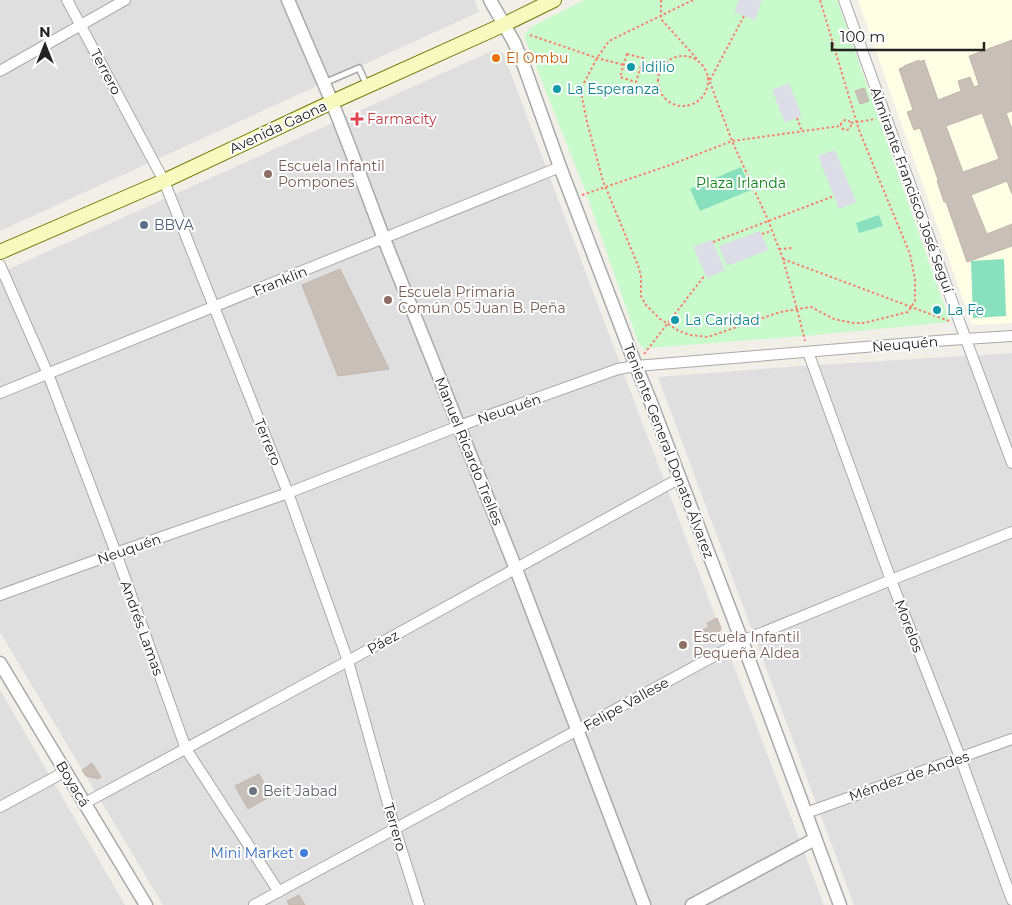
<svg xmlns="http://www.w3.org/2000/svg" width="1012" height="905" font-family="Montserrat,sans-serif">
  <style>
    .residential { fill: #e0dfdf }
    .education { fill: #ffffe5 }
    .park { fill: #c8facc }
    .pitch { fill: #88e0be }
    .plaza { fill: #dddde8 }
    .building { fill: #c7bfb8; stroke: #c4b6ab; fill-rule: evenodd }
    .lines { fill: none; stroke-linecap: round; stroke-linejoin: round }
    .service-casing { stroke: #a9a9a9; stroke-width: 8 }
    .minor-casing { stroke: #a9a9a9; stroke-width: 12 }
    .tertiary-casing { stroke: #a9a9a9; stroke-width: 15 }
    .secondary-casing { stroke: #707d05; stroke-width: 16 }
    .path { stroke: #fa8072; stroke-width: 2; stroke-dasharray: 2.5 2.5; stroke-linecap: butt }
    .service { stroke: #fff; stroke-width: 5 }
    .minor { stroke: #fff; stroke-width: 10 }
    .tertiary { stroke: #fff; stroke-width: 12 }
    .secondary { stroke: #f7fabf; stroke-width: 14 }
    .food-dot { fill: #e8710a; stroke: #fff; stroke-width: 2 }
    .culture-dot { fill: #0f9aa8; stroke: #fff; stroke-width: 2 }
    .health-dot { fill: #e0444e; stroke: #fff; stroke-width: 2 }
    .education-dot { fill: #8d6e63; stroke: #fff; stroke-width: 2 }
    .service-dot { fill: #5c6f8a; stroke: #fff; stroke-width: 2 }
    .worship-dot { fill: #6b7280; stroke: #fff; stroke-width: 2 }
    .shop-dot { fill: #3f7fe0; stroke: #fff; stroke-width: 2 }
    .labels { text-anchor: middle; stroke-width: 4; stroke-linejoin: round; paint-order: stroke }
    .food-label { font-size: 14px; fill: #c56008; stroke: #fff; text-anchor: start }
    .culture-label { font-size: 14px; fill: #0d838f; stroke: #fff; text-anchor: start }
    .street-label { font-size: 14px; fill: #222; stroke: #fff }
    .health-label { font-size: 14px; fill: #be3a42; stroke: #fff; text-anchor: start }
    .education-label { font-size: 14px; fill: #785e54; stroke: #fff; text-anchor: start }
    .park-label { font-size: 14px; fill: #0c8416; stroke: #fff }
    .service-label { font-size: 14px; fill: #4e5e75; stroke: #fff; text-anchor: start }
    .worship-label { font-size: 14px; fill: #5b616d; stroke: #fff; text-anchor: start }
    .shop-label { font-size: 14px; fill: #366cbe; stroke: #fff; text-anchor: end }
  </style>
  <rect width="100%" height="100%" fill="#f2efe9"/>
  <path class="residential" d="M0,0H474L479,12L0,231Z
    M494,50L503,53L824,905H163L0,632V273Z
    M1012,353V905H854L658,377L800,366Z
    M0,690L125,905H0Z"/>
  <path class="education" d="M858,0H1012V323L972,325Z"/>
  <path class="park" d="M584,0H837L950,322L804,336L649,348L645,350L638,342L586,193L524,36L531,27Z"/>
  <path class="pitch" d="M741,167L751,190L700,211L690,189Z
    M879,215L883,226L859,233L856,223Z
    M1004,259L1006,316L973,318L971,261Z"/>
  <path class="plaza" d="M739,0H762L755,20L734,12Z
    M789,83L802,116L785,123L772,90Z
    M835,150L856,202L839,209L818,156Z
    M760,231L768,250L727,266L719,246Z
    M712,240L725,270L707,278L693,247Z"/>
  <path class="building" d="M1012,40V111L1006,113L1012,129V194L1007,181L971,195L987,234L1012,224V246L967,262L946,202H944L937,181L938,180L920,128L914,130L907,112L913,110L899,69L904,67V66L919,60V62L924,60L938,100L961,91L958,81L970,77L974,87L979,85L969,56ZM982,113L999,159L963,172L946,126Z
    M864,88L869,101L860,104L855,91Z
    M340,269L389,369L338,376L302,285Z
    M717,618L721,628L720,631L704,639L700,631L709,627L707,623Z
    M92,763L101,777L99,779L86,776L82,770Z
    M259,774L271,796L248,809L235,786Z
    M299,895L305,905H289L287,901Z"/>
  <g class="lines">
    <g class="service-casing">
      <path id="service" d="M324,83L359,68L367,86"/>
    </g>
    <g class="minor-casing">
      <path id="minor" d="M67,0L164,181L288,493L348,661L395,829L419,905
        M844,0L961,326L1012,463
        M0,71L125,0
        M0,265L48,374L116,553L186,749L279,892
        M808,352L891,580L960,757L1012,900
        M0,393L560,167
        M0,595L116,553L288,493L459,426L618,369L636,366L949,340L1012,336
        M85,803L348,661L680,478
        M0,807L66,771
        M806,813L1012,739
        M254,905L742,641L891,580L1012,532"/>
    </g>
    <g class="tertiary-casing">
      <path id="tertiary" d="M288,0L332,102L351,151L384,239L516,569L644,905
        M490,0L514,42L524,66L560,167L636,366L650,400L742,641L840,905
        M0,663L146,905
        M692,905L815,839"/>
    </g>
    <g class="secondary-casing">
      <path id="secondary" d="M0,252L164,181L332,102L503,25L554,0"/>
    </g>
    <path class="path" d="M661,0V19L698,60
      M693,0L609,41L597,58L583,85L582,97L587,122L603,181L639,268L641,277V296L646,305L660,319L679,331L690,335L708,337L780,312L811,307L834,319L853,323H864L908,312L915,301V279L910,254L888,201L859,130L820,0
      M530,35L597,58L624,65
      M627,54L643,58L636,82L620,77Z
      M658 81a25 25 0 1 1 50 0a25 25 0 1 1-50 0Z
      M640,70L660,74
      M708,77L732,141L768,220L783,259L797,309L805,341
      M710,80L744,16
      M797,118L802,131
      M841 125a5 5 0 1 1 10 0a5 5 0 1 1-10 0Z
      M851,123L876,119
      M582,195L670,165L732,141L840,126
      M762,234L771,231
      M713,242L834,196
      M779,249L793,248
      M783,259L949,321
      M644,354L705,275"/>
    <use href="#service" class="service"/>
    <use href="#minor" class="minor"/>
    <use href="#tertiary" class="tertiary"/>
    <use href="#secondary" class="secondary"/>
  </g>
  <circle class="food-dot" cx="496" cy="58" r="5"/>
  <g class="culture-dot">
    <circle cx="631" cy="67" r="5"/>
    <circle cx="557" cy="89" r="5"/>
    <circle cx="937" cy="310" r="5"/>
    <circle cx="675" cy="320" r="5"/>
  </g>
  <path class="health-dot" d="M354.5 111.5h5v5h5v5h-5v5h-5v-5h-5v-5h5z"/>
  <g class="education-dot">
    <circle cx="268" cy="174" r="5"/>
    <circle cx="388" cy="300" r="5"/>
    <circle cx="683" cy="645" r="5"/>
  </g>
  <circle class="service-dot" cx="144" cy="225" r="5"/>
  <circle class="worship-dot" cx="253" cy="791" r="5"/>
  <circle class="shop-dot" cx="304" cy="853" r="5"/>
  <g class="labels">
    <g class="food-label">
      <text x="506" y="63">El Ombu</text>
    </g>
    <g class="culture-label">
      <text x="641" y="72">Idilio</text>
      <text x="567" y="94">La Esperanza</text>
      <text x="947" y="315">La Fe</text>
      <text x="685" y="325">La Caridad</text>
    </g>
    <g class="street-label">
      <text transform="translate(106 72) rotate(62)" y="5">Terrero</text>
      <text transform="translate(278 127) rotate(-25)" y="5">Avenida Gaona</text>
      <text transform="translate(912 190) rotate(70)" y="5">Almirante Francisco José Seguí</text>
      <text transform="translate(280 281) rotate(-22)" y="5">Franklin</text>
      <text transform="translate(905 344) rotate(-5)" y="5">Neuquén</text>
      <text transform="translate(509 409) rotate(-19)" y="5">Neuquén</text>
      <text transform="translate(268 442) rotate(68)" y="5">Terrero</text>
      <text transform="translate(469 451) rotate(68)" y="5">Manuel Ricardo Trelles</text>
      <text transform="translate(669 451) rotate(69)" y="5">Teniente General Donato Álvarez</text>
      <text transform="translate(129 549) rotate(-19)" y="5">Neuquén</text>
      <text transform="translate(909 626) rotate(69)" y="5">Morelos</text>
      <text transform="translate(142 628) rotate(70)" y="5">Andrés Lamas</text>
      <text transform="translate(383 642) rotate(-29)" y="5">Páez</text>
      <text transform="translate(626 704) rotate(-29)" y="5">Felipe Vallese</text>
      <text transform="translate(909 776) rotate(-19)" y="5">Méndez de Andes</text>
      <text transform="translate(73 784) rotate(59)" y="5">Boyacá</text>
      <text transform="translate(395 827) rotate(74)" y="5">Terrero</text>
    </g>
    <g class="health-label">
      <text x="367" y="124">Farmacity</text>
    </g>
    <g class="education-label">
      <text x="278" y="171">Escuela Infantil<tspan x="278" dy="16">Pompones</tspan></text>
      <text x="398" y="297">Escuela Primaria<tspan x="398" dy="16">Común 05 Juan B. Peña</tspan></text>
      <text x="693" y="642">Escuela Infantil<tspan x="693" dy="16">Pequeña Aldea</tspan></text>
    </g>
    <g class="park-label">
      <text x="741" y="188">Plaza Irlanda</text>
    </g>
    <g class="service-label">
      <text x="154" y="230">BBVA</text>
    </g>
    <g class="worship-label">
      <text x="263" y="796">Beit Jabad</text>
    </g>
    <g class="shop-label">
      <text x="294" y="858">Mini Market</text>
    </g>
  </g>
  <g transform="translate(45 45)" stroke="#ffffff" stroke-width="4" paint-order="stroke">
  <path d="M0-4L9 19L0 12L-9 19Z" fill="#222222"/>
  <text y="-8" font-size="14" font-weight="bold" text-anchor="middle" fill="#222222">N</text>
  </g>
  <path d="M832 42v8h152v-8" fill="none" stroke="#222222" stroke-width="2.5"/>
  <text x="840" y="42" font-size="15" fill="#222222" stroke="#ffffff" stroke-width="4" paint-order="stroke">100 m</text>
</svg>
